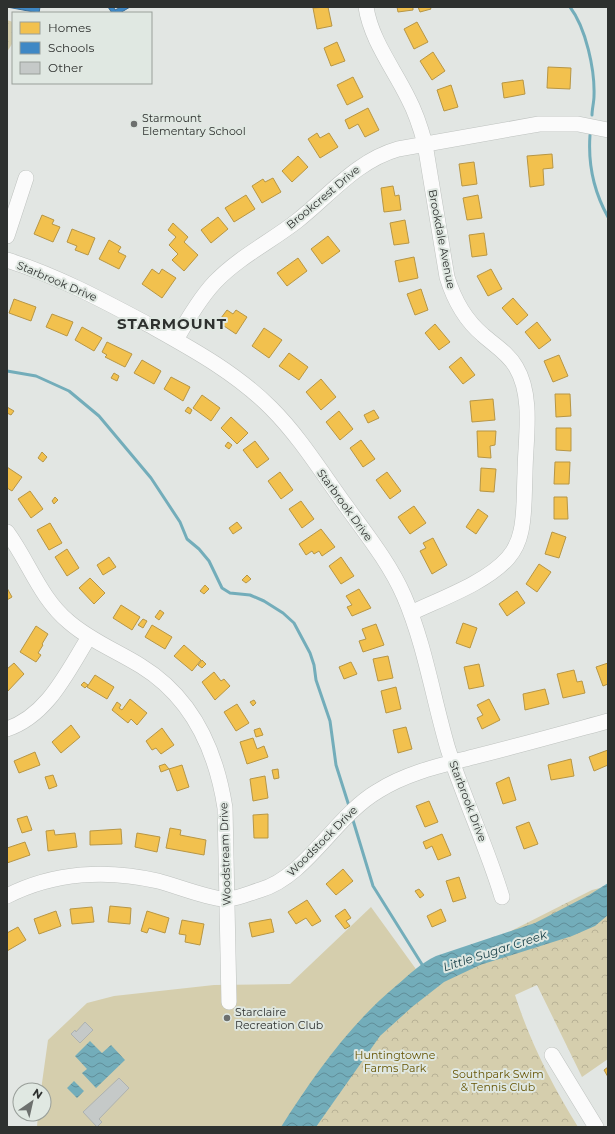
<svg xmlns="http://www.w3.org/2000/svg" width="615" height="1134" font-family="Montserrat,sans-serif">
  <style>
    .grass { fill: #d5cead }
    .park { fill: url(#park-crowns) }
    .water { fill: url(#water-waves) }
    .homes { fill: #f2c14e; stroke: #b79645 }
    .schools { fill: #3f88c5; stroke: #3a6e98 }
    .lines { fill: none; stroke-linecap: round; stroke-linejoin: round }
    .stream { stroke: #73adba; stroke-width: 3 }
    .building { fill: #c5c9c8; stroke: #aeb2b0 }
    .minor-casing { stroke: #bec2bf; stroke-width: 16 }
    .minor { stroke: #fbfbfb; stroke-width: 15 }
    .poi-dot { fill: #6d706e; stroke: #e0e8e2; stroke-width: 1.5 }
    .labels { text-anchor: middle; stroke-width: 4; stroke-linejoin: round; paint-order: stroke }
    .poi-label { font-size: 11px; fill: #2e312f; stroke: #e0e8e2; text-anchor: start }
    .street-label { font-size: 11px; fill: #2e312f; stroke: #e0e8e2 }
    .park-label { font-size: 11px; fill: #665505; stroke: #e0e8e2 }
    .water-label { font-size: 12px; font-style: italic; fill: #194048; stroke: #e0e8e2 }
    .district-label { font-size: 15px; font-weight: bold; letter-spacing: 1px; fill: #2e312f; stroke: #e0e8e2 }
  </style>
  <defs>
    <pattern id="park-crowns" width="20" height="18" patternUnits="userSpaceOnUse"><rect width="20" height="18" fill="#d5cead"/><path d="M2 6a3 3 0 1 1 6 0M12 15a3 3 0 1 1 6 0" fill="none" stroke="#b7b195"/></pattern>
    <pattern id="water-waves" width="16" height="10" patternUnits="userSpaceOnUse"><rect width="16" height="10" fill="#73adba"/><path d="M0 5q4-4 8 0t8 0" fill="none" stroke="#5f8d98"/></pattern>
  </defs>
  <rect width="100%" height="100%" fill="#e2e6e3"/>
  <path class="grass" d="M371,907L426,983L301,1127H37L38,1114H44V1090H41L48,1040L87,1003L114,996L214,985L290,984Z"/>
  <path class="park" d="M7,20L13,22L12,44L7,52Z
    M608,886V1059L582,1077L537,985L515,995C530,1042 552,1085 578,1127H301L327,1083L454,960L592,890Z"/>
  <path class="water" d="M608,883V915L595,926L572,936L480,965L444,982L412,1007L380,1036L316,1127H281C315,1074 349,1025 397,985C410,974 421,963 436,956L535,923L589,895Z
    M90,1041L102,1053L111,1045L125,1060L96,1088L82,1073L87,1069L75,1056Z
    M74,1081L84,1091L77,1098L67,1088Z"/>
  <path class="homes" d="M328,7L332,26L317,29L313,8Z
    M397,7H413V10L398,12Z
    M418,7H430L431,9L420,12Z
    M417,22L428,42L414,49L404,29Z
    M337,42L345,61L331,66L324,48Z
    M433,52L445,71L432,80L420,61Z
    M548,67L571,68L570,89L547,88Z
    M353,77L363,97L347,105L337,85Z
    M523,80L525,94L504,98L502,83Z
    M451,85L458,107L444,111L437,90Z
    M368,108L379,130L365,137L358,124L349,129L345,120Z
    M317,133L320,138L329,133L338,147L320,158L308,139Z
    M552,154L553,168L543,169L544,185L530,187L527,156Z
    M298,156L308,167L292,182L282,171Z
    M474,162L477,184L462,186L459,164Z
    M273,178L281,192L262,203L252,186L263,179L265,182Z
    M393,186L395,196L399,195L401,210L384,212L381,188Z
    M246,195L255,209L234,222L225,208Z
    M478,195L482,218L467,220L463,198Z
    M42,215L54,220L52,224L60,227L53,242L34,234Z
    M218,217L228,229L211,243L201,230Z
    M405,220L409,243L394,245L390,223Z
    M173,223L188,237L184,242L198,255L184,271L172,260L178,254L169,245L176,237L168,230Z
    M72,229L95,238L88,255L75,250L77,246L67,242Z
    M484,233L487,255L472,257L469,235Z
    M328,236L340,251L322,264L311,249Z
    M109,240L121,247L118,252L126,256L119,269L99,259Z
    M414,257L418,278L399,282L395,261Z
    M298,258L307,271L287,286L277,273Z
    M152,269L159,274L162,269L176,278L162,298L142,284Z
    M491,269L502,289L488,296L477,276Z
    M421,289L428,310L415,315L407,294Z
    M513,298L528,315L517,325L502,308Z
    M14,299L36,307L31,321L9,313Z
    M227,310L233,314L236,310L247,317L236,334L218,322Z
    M52,314L73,322L67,336L46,327Z
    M537,322L551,340L539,349L525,332Z
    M435,324L450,342L439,350L425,333Z
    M82,327L102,338L94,351L75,340Z
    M264,328L282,340L269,358L252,346Z
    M107,342L132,354L125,367L105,357L107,355L102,352Z
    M289,353L308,367L299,380L279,366Z
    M559,355L568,376L553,382L544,361Z
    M461,357L475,375L463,384L449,367Z
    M142,360L161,371L154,384L134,373Z
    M114,373L119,376L117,381L111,378Z
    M171,377L190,387L183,401L164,389Z
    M321,379L336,397L321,410L306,392Z
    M555,394H570L571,416L556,417Z
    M202,395L220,408L211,421L193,408Z
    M493,399L495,420L472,422L470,401Z
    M7,407L14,411L11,415L7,413Z
    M188,407L192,410L190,414L185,411Z
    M374,410L379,418L368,423L364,415Z
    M339,411L353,429L340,440L326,422Z
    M231,417L248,433L237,444L221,428Z
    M556,428H571V451L556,450Z
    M477,431H496L495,445L490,446L491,458L478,457Z
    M361,440L375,459L363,467L350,448Z
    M255,441L269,459L257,468L243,450Z
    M228,442L232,445L229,449L225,446Z
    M42,452L47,457L43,462L38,458Z
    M555,462H570L569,484H554Z
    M7,467L22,477L12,491L7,488Z
    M481,468L496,469L494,492L480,491Z
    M280,472L293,490L281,499L268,481Z
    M387,472L401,491L390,499L376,480Z
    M30,491L43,509L31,518L18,499Z
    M55,497L58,500L54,504L52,501Z
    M554,497H567L568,519H554Z
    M301,501L314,519L302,528L289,509Z
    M414,506L426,523L410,534L398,517Z
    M478,509L488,516L476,534L466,527Z
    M237,522L242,528L233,534L229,528Z
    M50,523L62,543L49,550L37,530Z
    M321,529L335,547L322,556L319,551L314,554L312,551L306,555L299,544Z
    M552,532L566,537L559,558L545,554Z
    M433,538L447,565L432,574L420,551L426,548L423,543Z
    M67,549L79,568L67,576L55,557Z
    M109,557L116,567L103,575L97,565Z
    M341,557L354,576L341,584L329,566Z
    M539,564L551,572L537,592L526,584Z
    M247,575L251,579L246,583L242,580Z
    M90,578L105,593L94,604L79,588Z
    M205,585L209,589L204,594L200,591Z
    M7,588L12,597L7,600Z
    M359,589L371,608L352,616L347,607L352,605L346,596Z
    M517,591L525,603L507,616L499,604Z
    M121,605L140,617L132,630L113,618Z
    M160,610L164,613L159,620L155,617Z
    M143,619L147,621L143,628L138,625Z
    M463,623L477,628L470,648L456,643Z
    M376,624L384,645L363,652L359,641L366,639L362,629Z
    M152,625L172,637L165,649L145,637Z
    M36,626L48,634L42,644L43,645L38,653L41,655L36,662L20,652Z
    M184,645L201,660L192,671L174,656Z
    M388,656L393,678L378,681L373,659Z
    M202,660L206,664L202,668L198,665Z
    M351,662L357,674L344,679L339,667Z
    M14,663L24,674L7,692V669Z
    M608,663V684L603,686L596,667Z
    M479,664L484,686L469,689L464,667Z
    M574,670L577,682L582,681L585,693L563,698L557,674Z
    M214,672L221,681L224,679L230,686L215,700L202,682Z
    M95,675L114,687L107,699L87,687Z
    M84,682L88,685L85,688L81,685Z
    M396,687L401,709L386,713L381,691Z
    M545,689L549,704L525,710L523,694Z
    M130,699L147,713L137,725L131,719L128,723L112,710L117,702L121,705L119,708L122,710Z
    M489,699L500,720L482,729L477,718L483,715L477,705Z
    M254,700L256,703L253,706L250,702Z
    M237,704L249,723L236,731L224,712Z
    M71,725L80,737L61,753L52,742Z
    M406,727L412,749L398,753L393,730Z
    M162,728L174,745L161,754L156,748L152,750L146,741Z
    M260,728L263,735L256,737L254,730Z
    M253,738L257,749L264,746L268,757L247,764L240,742Z
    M608,750V765L594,771L589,757Z
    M35,752L40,765L19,773L14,761Z
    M571,759L574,776L551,780L548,765Z
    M165,764L169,769L161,772L159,766Z
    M182,765L189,787L177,791L169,769Z
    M278,769L279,778L274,779L272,770Z
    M53,775L57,786L49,789L45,777Z
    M265,776L268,798L253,801L250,779Z
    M509,777L516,800L503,804L496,783Z
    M429,801L438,822L425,827L416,806Z
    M268,814V838H254L253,815Z
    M27,816L32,830L22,833L17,819Z
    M529,822L538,844L524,849L516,827Z
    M170,828L181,830L180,835L206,840L204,855L166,848Z
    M121,829L122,844L90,845V831Z
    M54,830L55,835L75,833L77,847L48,851L46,831Z
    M137,833L160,837L157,852L135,847Z
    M442,834L451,855L438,860L432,846L426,849L423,842Z
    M25,842L30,855L7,863V848Z
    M343,869L353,881L336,895L326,884Z
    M459,877L466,898L453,902L446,881Z
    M419,889L424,895L420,898L415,891Z
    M307,900L321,921L312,926L306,918L296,924L288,912Z
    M110,906L131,908L130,924L108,922Z
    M92,907L94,922L72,924L70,909Z
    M345,909L351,918L346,921L350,926L345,929L335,916Z
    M441,909L446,921L432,927L427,916Z
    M56,911L61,926L39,934L34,919Z
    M147,911L169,918L165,933L149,928L147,933L141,931Z
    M271,919L274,932L252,937L249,923Z
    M182,920L204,924L200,945L185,942L186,935L179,934Z
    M18,927L26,940L7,951V933Z
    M608,1067V1077L604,1070Z"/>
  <path class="schools" d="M7,7H40L39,13Z
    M108,7H116L114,8L115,10L121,7H130L120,13H112Z"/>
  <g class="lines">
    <path class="stream" d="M570,7C586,28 595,70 594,96C594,102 592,109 592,115
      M590,135C588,163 594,192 608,217
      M7,371L36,376L69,391L99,416L151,478L180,522L187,539L199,549L209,561L222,588L230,593L250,595L264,601L283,613L294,623L310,653L314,665L316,680L330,721L336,765L349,806
      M352,817L373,886L423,966"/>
  </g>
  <path class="building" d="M85,1022L93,1030L80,1043L71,1034L75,1030L76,1032Z
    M119,1078L129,1088L99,1119L102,1122L97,1127L83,1112Z"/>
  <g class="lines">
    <g class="minor-casing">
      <path id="minor" d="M366,7C371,40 394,69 408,98C416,113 421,129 425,144L447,277C454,300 464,319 483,335C494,345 508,353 516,367C534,397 525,441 525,474C524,493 525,513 521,531C519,541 514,551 508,558C486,583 440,599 411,613
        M7,236L26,178
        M7,260C58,276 104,301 151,326C194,350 236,373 271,408C300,437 322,473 346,506C367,535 390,564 404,596C425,645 433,698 448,749C464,799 487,847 502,897
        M176,340C187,320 199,299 215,282C239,257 270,242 297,221C330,195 356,161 398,149L539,124H578L608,130
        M7,532C29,562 40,598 69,622C91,641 117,651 141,666C193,698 216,750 225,808L229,1002
        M7,729C48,715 67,672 89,637
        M7,896C54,872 107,869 158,881C174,885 215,901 228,899C239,898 250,893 260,890C307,876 335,816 378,791C408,772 443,765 477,756C521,745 564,733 608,721
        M552,1055L596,1127"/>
    </g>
    <use href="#minor" class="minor"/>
  </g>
  <g class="poi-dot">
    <circle cx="134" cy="124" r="4"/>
    <circle cx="227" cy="1018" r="4"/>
  </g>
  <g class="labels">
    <g class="poi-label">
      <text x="142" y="122">Starmount<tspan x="142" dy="13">Elementary School</tspan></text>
      <text x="235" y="1016">Starclaire<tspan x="235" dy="13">Recreation Club</tspan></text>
    </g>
    <g class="street-label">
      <text transform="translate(323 197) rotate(-40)" y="4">Brookcrest Drive</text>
      <text transform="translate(442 239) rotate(79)" y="4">Brookdale Avenue</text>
      <text transform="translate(57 281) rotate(23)" y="4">Starbrook Drive</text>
      <text transform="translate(345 505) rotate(54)" y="4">Starbrook Drive</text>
      <text transform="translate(468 801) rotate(69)" y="4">Starbrook Drive</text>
      <text transform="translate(322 841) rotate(-45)" y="4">Woodstock Drive</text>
      <text transform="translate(225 854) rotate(-92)" y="4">Woodstream Drive</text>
    </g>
    <g class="park-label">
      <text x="395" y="1059">Huntingtowne<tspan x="395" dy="13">Farms Park</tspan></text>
      <text x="498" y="1078">Southpark Swim<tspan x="498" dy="13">&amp; Tennis Club</tspan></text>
    </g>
    <g class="water-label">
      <text transform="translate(495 951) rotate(-18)" y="4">Little Sugar Creek</text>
    </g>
    <g class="district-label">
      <text x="172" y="329">STARMOUNT</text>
    </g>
  </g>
  <rect width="615" height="1134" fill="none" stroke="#2e312f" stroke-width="16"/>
  <rect x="12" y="12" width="140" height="72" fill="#e0e8e2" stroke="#999f9a"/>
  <rect x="20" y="22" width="20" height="12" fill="#f2c14e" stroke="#999f9a"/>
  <text x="48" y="32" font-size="12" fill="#2e312f">Homes</text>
  <rect x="20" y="42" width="20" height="12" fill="#3f88c5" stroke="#999f9a"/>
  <text x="48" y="52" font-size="12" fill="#2e312f">Schools</text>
  <rect x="20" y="62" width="20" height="12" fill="#c5c9c8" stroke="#999f9a"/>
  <text x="48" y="72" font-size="12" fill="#2e312f">Other</text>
  <g transform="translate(32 1102) rotate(34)"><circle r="19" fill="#e0e8e2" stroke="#999f9a"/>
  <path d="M0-3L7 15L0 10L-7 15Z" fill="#6d706e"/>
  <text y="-6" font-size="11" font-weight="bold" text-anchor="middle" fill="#2e312f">N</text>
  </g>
</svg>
